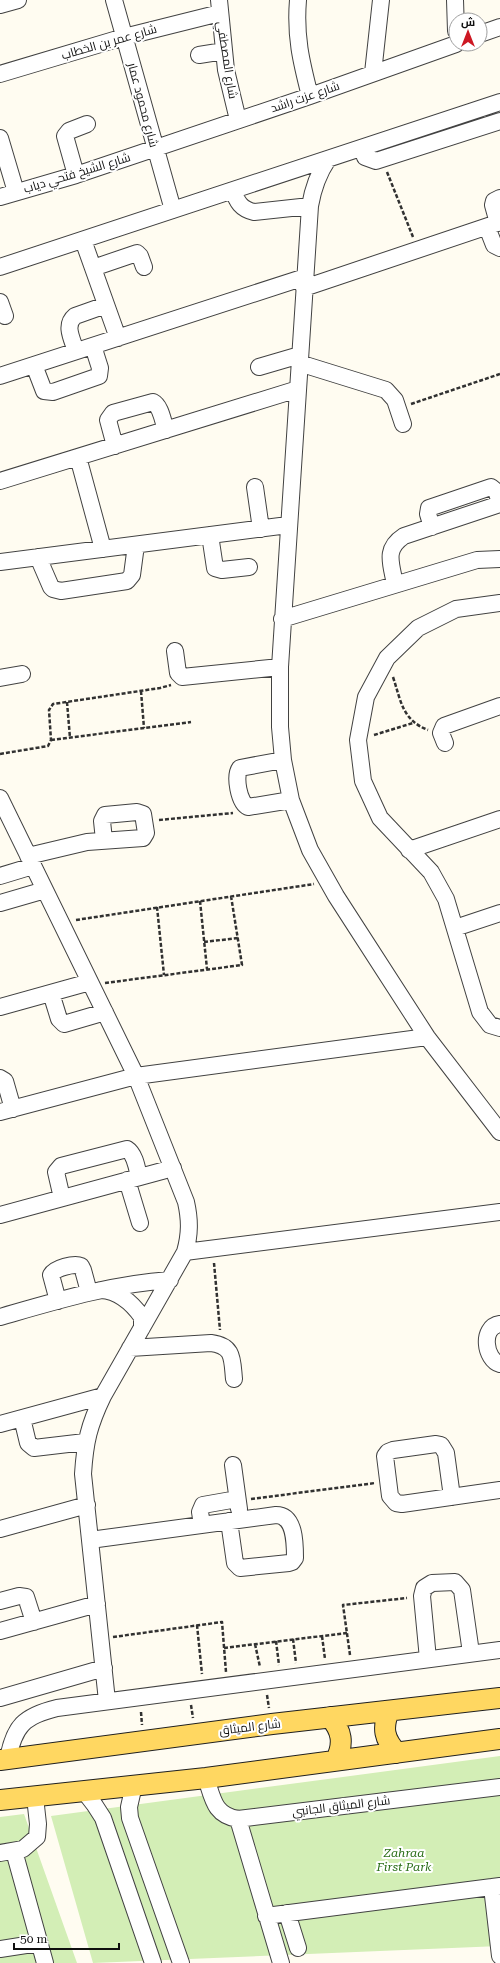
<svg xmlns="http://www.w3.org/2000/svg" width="500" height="1963" font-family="'Roboto Serif',Cairo,serif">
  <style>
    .green { fill: #d3eeb6 }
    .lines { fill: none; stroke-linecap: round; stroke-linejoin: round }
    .minor-casing { stroke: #424242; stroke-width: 18 }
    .major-casing { stroke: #202020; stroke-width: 22 }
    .path { stroke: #313131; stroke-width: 2.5; stroke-dasharray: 4 2; stroke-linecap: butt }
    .minor { stroke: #fff; stroke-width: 16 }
    .major { stroke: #ffd761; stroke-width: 20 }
    .labels { text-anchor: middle; stroke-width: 4; stroke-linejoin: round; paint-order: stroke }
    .street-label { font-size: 12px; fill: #0f0f0f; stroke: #fff }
    .park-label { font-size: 12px; font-style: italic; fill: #2a6e18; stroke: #fff }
  </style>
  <rect width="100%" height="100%" fill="#fffcf1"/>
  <path class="green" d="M500,1756V1946L93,1963L51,1816Z
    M24,1814L77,1963H0V1817Z"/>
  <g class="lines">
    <g class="minor-casing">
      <path id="minor" d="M114,0L173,210
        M219,0L226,70L238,120
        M298,0C295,36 301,61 310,96
        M455,0L456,31
        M0,5L18,0
        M480,34L500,27
        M199,55L224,51
        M373,73L381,0
        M0,74L124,37L220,13
        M0,138L16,192
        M362,148L365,157L376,161L500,121
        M328,159C318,174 313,188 310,206L280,667V727L283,760L291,800L310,850L336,896L427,1037L500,1132
        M76,175L65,136L69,131L87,124
        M233,190C237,202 241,209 254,212L310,206
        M0,197L76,175L310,96L456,44
        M498,223L493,205L494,201L500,198
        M487,227L494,245L500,248
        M83,240L118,338
        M0,267L500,102
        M93,268L137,253L140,256L144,267
        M304,288L500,222
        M0,302L5,316
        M76,351C72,339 64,325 75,316L106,305
        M299,363L386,390L395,400L403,424
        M34,365L44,391L53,392L99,376L100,368L93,346
        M259,367L300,355
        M0,376L305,277
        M115,446L108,420L113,413L153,402C161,406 163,422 166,430
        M78,457L103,549
        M0,481L298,389
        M255,487L261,529
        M210,535L215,568L222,570L249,567
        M38,557L51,587L53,589L61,591L127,581L132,575L136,545
        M0,562L288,525
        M395,584C391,563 384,549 404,536L497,505L499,499L496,491L491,487L488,488L429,508L428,514L432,527
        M500,603L456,609L418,628L387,658L366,697L358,740L363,781L380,818L431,872L446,899L480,1012L490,1025L500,1028
        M282,619L477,560L500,559
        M175,651L178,673L182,677L280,667
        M0,678L22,674
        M445,743L441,733L444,726L500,706
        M283,760L240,768C234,776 239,803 248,807L291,800
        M0,798L136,1076L186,1202C190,1220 190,1234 185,1252L103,1396C89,1425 85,1442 83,1474L107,1701
        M409,850L500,819
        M28,856L87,842L143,838L146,833L143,814L137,812L105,815L102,821L104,840
        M0,876L33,866
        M0,903L45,890
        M455,928L500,913
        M51,993L59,1019L64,1024L105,1012
        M0,1007L90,982
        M0,1078L5,1081L13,1109
        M0,1112L136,1076L427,1037
        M127,1180L140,1223
        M62,1198L56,1172L61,1166L127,1149C135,1154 137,1168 139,1177
        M0,1215L173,1168
        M185,1252L500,1212
        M101,1290C119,1291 132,1303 142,1317V1328
        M58,1301L51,1275C55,1268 74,1263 81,1266L83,1270L89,1292
        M0,1317C56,1301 111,1284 170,1280
        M500,1324C480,1327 485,1360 500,1364
        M130,1348L211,1343C234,1346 232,1359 234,1379
        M22,1418L28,1443L34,1448L85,1442
        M0,1424L103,1396
        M233,1465L239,1509
        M452,1497L446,1453L441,1445L436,1444L393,1450L388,1452L385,1456L390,1496L396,1503L402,1504L500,1490
        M202,1525L200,1512L203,1505L237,1499
        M0,1529L87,1505
        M90,1540L276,1515C295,1515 295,1543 295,1558L292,1562L289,1563L240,1568L235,1563L229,1521
        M0,1601L19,1596L26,1597L34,1622
        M0,1631L97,1604
        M428,1659L422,1596L424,1588L432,1583L455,1582L462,1590L471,1653
        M0,1698L104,1668
        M8,1759C14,1726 24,1716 57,1708L500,1650
        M206,1778C213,1799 214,1815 238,1819L500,1787
        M134,1785L129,1807L130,1818L181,1963
        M84,1791L94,1804L103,1818L153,1963
        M238,1819L281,1963
        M14,1851L45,1963
        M0,1853L23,1849L37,1837L38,1824L35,1797
        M492,1887L500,1956
        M287,1913L298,1948
        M266,1916L500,1886
        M0,1949L39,1943"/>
    </g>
    <g class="major-casing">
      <path id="major" d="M389,1711C382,1728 384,1739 397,1753
        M330,1717C342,1731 344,1743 336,1760
        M0,1760L272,1724L500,1698
        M0,1800L206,1778L500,1739"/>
    </g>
    <path class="path" d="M387,172L413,237
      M411,404L500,374
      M393,677C401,701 402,720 428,730
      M141,691L144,728
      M67,702L70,738
      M374,735L413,723
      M51,740L191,722
      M0,754L48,746L51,740L49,710L53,704L160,688L171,685
      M159,820L233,813
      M200,901L207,969
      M157,907L164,975
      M76,920L314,884
      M204,942L238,938
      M105,983L242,965L231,896
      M214,1263L220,1330
      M251,1499L375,1483
      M197,1625L202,1674
      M322,1636L325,1659
      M113,1637L222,1622L226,1672
      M293,1639L296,1663
      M276,1641L279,1665
      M255,1644L260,1667
      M224,1648L347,1633
      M350,1655L343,1605L407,1598
      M267,1695L269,1708
      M191,1705L193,1718
      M141,1712L142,1725"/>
    <use href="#minor" class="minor"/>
    <use href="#major" class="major"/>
  </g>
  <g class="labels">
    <g class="street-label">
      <text transform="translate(109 42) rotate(-16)" y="4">شارع عمر بن الخطاب</text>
      <text transform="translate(227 60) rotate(81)" y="4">شارع المصطفي</text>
      <text transform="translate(305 97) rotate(-19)" y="4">شارع عزت راشد</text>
      <text transform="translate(143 105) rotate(75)" y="4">شارع محمود عمار</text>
      <text transform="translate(77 173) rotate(-17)" y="4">شارع الشيخ فتحي دياب</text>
      <text transform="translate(250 1727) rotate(-7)" y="4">شارع الميثاق</text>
      <text transform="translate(341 1806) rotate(-7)" y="4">شارع الميثاق الجانبي</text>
    </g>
    <g class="park-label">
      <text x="404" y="1857">Zahraa<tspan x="404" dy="14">First Park</tspan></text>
    </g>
  </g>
  <g transform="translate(468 32)"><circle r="19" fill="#ffffff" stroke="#9f9f9f"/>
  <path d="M0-3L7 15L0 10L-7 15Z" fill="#cd1823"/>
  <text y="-6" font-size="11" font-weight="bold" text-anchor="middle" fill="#0f0f0f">ش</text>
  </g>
  <path d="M14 1943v6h105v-6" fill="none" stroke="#0f0f0f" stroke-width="2"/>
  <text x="20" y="1943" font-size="12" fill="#0f0f0f" stroke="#ffffff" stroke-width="3" paint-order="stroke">50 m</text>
</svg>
